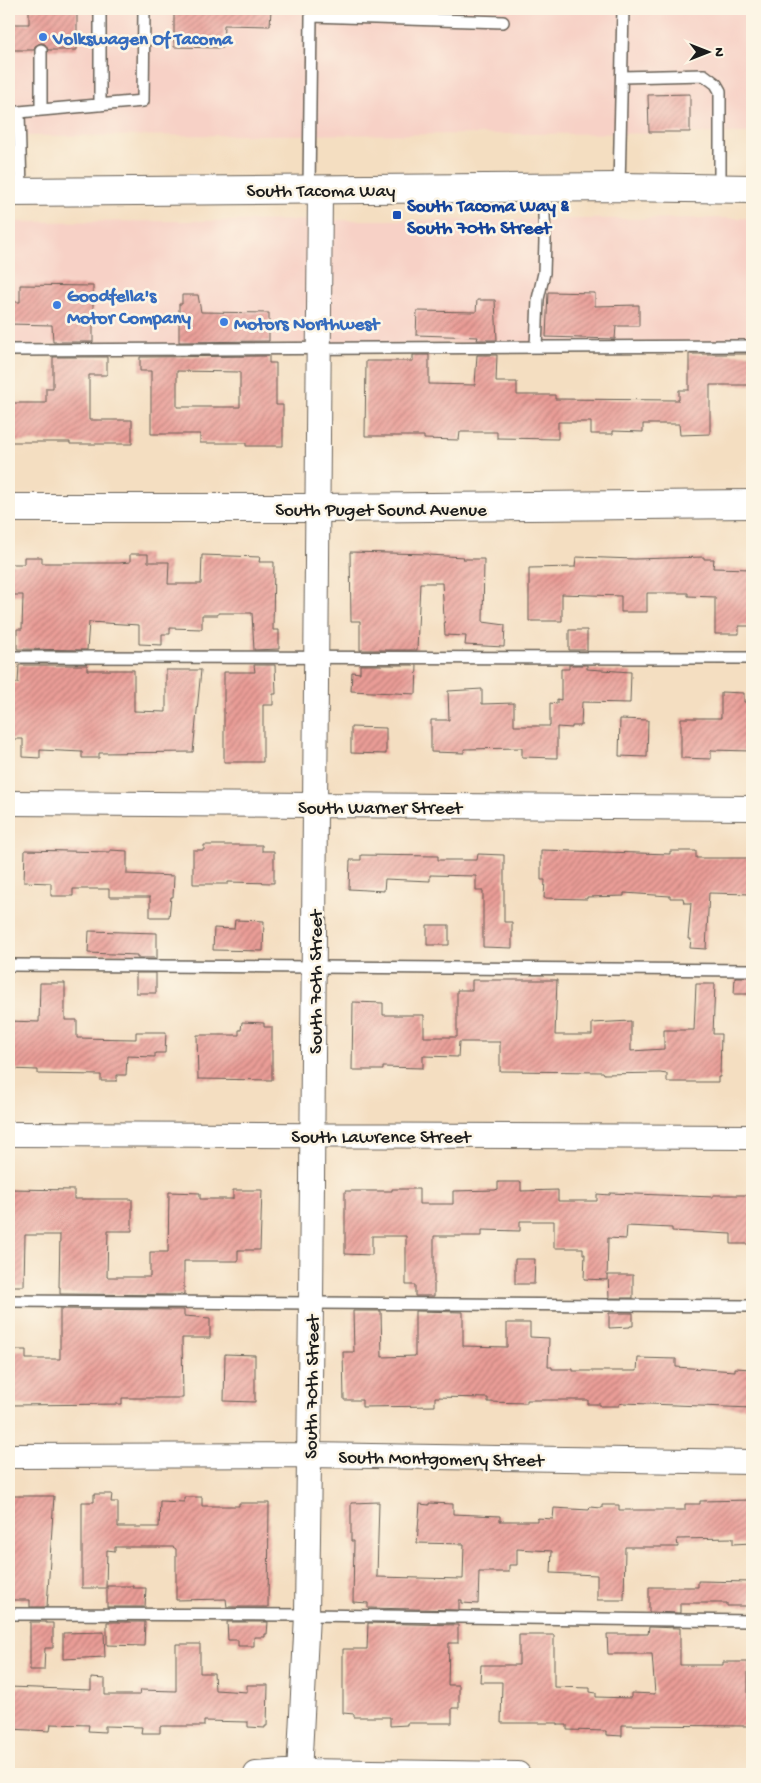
<svg xmlns="http://www.w3.org/2000/svg" width="761" height="1783" font-family="'Gochi Hand',sans-serif">
  <style>
    .built { fill: #f7d1c6 }
    .building { fill: url(#building-hatch); fill-rule: evenodd }
    .lines { fill: none; stroke-linecap: round; stroke-linejoin: round }
    .lane-casing { stroke: #686056; stroke-width: 14 }
    .street-casing { stroke: #686056; stroke-width: 26 }
    .secondary-casing { stroke: #686056; stroke-width: 30 }
    .lane { stroke: #fff; stroke-width: 11 }
    .street { stroke: #fff; stroke-width: 24 }
    .secondary { stroke: #fff; stroke-width: 28 }
    .shop-dot { fill: #3f7fe0; stroke: #fcf5e5; stroke-width: 2 }
    .transit-dot { fill: #1a4fb4; stroke: #fcf5e5; stroke-width: 2 }
    .labels { text-anchor: middle; stroke-width: 5; stroke-linejoin: round; paint-order: stroke }
    .shop-label { font-size: 19px; font-weight: bold; fill: #366cbe; stroke: #fcf5e5; text-anchor: start }
    .street-label { font-size: 19px; fill: #1c1c1c; stroke: #fcf5e5 }
    .transit-label { font-size: 19px; font-weight: bold; fill: #164399; stroke: #fcf5e5; text-anchor: start }
  </style>
  <defs>
    <pattern id="building-hatch" width="6" height="6" patternUnits="userSpaceOnUse" patternTransform="scale(1.25)"><rect width="6" height="6" fill="#ea9d97"/><path d="M-1 1l2-2M0 6l6-6M5 7l2-2" fill="none" stroke="#bd7f7a"/></pattern>
  </defs>
  <rect width="100%" height="100%" fill="#fcf5e5"/>
  <filter id="ink" filterUnits="userSpaceOnUse"><feTurbulence type="fractalNoise" baseFrequency=".02" numOctaves="2"/><feDisplacementMap in="SourceGraphic" scale="10" xChannelSelector="R" yChannelSelector="G"/><feConvolveMatrix kernelMatrix="1 2 1 2 8 2 1 2 1" color-interpolation-filters="sRGB"/></filter>
  <filter id="wash" filterUnits="userSpaceOnUse"><feTurbulence type="fractalNoise" baseFrequency=".0096" numOctaves="4" result="noise"/><feDisplacementMap in="SourceGraphic" scale="20" xChannelSelector="R" yChannelSelector="G"/><feGaussianBlur stdDeviation="1.12" result="paint"/><feColorMatrix in="noise" values="0 0 0 0 0 0 0 0 0 0 0 0 0 0 0 0 0 1.4 0 .05"/><feComposite in="paint" operator="in"/></filter>
  <g filter="url(#wash)">
    <rect width="100%" height="100%" fill="#f4dec1"/>
    <path class="built" d="M9,9H752V133L9,136Z
      M752,218V342L9,346V222Z"/>
    <g id="blocks">
      <path class="building" d="M29,9H77V50H48L45,44L41,43L35,46L34,50H9V24H29Z
        M174,9H271L270,26L224,25L223,48L174,47Z
        M690,94V132H649L648,95Z
        M20,285L93,286V342H53L52,325L9,324V302H20Z
        M548,292L595,293V306L639,305V326H616L615,339L546,337Z
        M182,295H198L201,312L269,313V341L179,342V304H182Z
        M477,300H495L497,340H477L478,337L416,335L417,311L476,312Z
        M752,354V385H710V434L680,435L679,424H643V432L613,431V434H591V422H558V439L497,438V432H460L459,440L424,439V436H365L366,361H413V355H429V384L475,385L477,355H497L496,382H517V395H555V399L679,400V390H689V354Z
        M269,356V363H276V405H283V446H246V443H200V434H151V371H140V357ZM177,371L240,372V407H177Z
        M53,357H107V375H89V420H132V444H70V442H9V403H46V388H53Z
        M350,552L429,554V555L464,557L463,559H484L483,622L505,625L504,647L465,645L466,636L445,635L442,583H420L417,650H360V621H351Z
        M130,554H148V562H169L168,584H201L202,555L260,557L259,562H274L273,630H279V649L254,650L252,613H218V615H202V629L170,628V634H162V645L139,644V625L89,622L87,650L17,649V629H22L23,595H9V564H24V557H42V563H119L130,562Z
        M576,557L635,559L704,557V559H714L713,568L752,569V626H739V634H715V597L688,596V593H647V612H621V596L562,594V621H529V568L575,567Z
        M569,630H587V650H569Z
        M19,665H87V670H134V711L166,712V670H201L193,752L99,753V758H82V752L40,750V758L23,757V739H9V683H18Z
        M254,665H275L276,694H273V705H263V762H224V672H255Z
        M360,665H417L416,694L351,691L352,672L360,673Z
        M569,665H587V669L631,672L630,703L582,702L581,726H572V728L557,727V758L522,757V748L464,749V753L431,752V720H449L448,691L482,689V704L514,703V726H550V703L557,704V699L561,700V669H569Z
        M721,692L744,693V702H752L751,751L711,750V759L681,758V718H721Z
        M620,719L648,720L647,757L619,756Z
        M351,727L386,728V754L351,753Z
        M204,845H262V851H274V883L228,882V884H193V850H204Z
        M25,850L110,852V850L127,851V874L174,876L173,897H171L169,917H150V897H109V889H73V896H51V883L24,882Z
        M541,850L670,854V851H696V858H752L751,894L709,893L706,949L690,948L691,939H688L691,903H684L683,898H670V896L624,893V896L587,897V899L544,898L545,880H541Z
        M478,854L504,855V922H512V948L483,947V891H476V876L430,875V881L385,879L384,891L349,889L350,860H361V855L438,856V860H477Z
        M235,920L264,921L263,951L213,950L214,928L234,929Z
        M427,925H449V945H427Z
        M89,931L157,933V958H137V955L88,953Z
        M136,973H156V993H136Z
        M735,977H752V994H734Z
        M472,980H557L555,1035H592V1023L631,1021V1051L664,1049V1030H694L696,984H715L713,1034H721L720,1077H718V1082H667V1074L660,1073L604,1074L603,1072L500,1071V1042H459L458,1057L423,1056V1068L383,1067V1070H352L353,1002L383,1003V1015H424V1037H457V990H472Z
        M40,983H65V1020H77V1038L136,1039V1032H166L165,1053H155V1057L127,1056L126,1075H117V1081H101V1075L38,1074V1070L9,1069V1021L39,1022Z
        M242,1022L264,1023V1027H272V1080L198,1079L197,1035H239V1030H241Z
        M498,1182H521V1191L558,1190V1201H597V1194L610,1195V1193L713,1197V1195H752V1244H731V1234L672,1231V1228L627,1226L626,1239L608,1238L607,1280L584,1279L585,1254H583V1248H554V1221H520V1231L482,1230V1236H434V1296H415V1285H406V1236H372V1255L345,1254V1191H392V1189H419V1204H453V1191L495,1190L498,1189Z
        M9,1189L74,1190V1199H132V1231H108L107,1277H150V1252H168L169,1192L200,1193V1199H233V1190H262L260,1250H238V1261H184V1295L60,1294V1287H59L60,1235H25L24,1286H9Z
        M515,1259H535L534,1284H515Z
        M608,1275H633V1298H609Z
        M60,1309L184,1310V1316L210,1318V1338H182L183,1398H122V1404L9,1405V1350H26V1359H60Z
        M353,1311H381L382,1357L415,1356V1311L463,1312V1346L507,1347V1323H530V1337L549,1338L548,1367H552V1369H573V1371H637L638,1358L676,1359V1367L735,1371V1368L752,1369V1408L624,1403L619,1404V1406H600V1404H588V1400H527V1403L488,1402V1398L435,1397V1406L362,1407V1400H344L343,1352H354Z
        M609,1313H633V1326H630V1327L609,1328Z
        M225,1354L255,1355V1402L224,1401Z
        M94,1494H112L111,1502H118V1527H159L160,1501L184,1502V1497H202V1506H239V1503H269L268,1607H227L226,1599L176,1600V1549L173,1547H115V1551L107,1550L106,1588H82V1502H94Z
        M9,1496H54L47,1607H30V1600H9Z
        M752,1500V1543L733,1544V1538L677,1539L678,1547H625L624,1600H597V1575L551,1573L552,1551L517,1549V1565H509V1572H479L478,1604L462,1603V1600H459V1610L368,1608V1603L353,1602L354,1541H351V1503L379,1502L377,1577L463,1579L464,1544L417,1543L420,1504L429,1505V1503L453,1504V1514L500,1516V1521H537V1518L553,1519L554,1508L589,1510L590,1507L602,1508V1505H619V1510H685V1504H700V1501Z
        M698,1581L752,1582V1606H727V1603H680V1613L649,1612V1587H698Z
        M107,1586H133V1588H146L145,1607H107Z
        M30,1622H46V1623H53V1648H45L44,1670H30Z
        M107,1622H145L144,1646L107,1645Z
        M227,1622H268L267,1634H265V1637H254V1646H238V1640H228Z
        M368,1623L458,1625V1643H449L448,1685H459V1708H452V1723H407V1725L390,1726V1717H354V1714L343,1713V1649H367Z
        M649,1627L680,1628V1665H723V1662H748V1726L622,1725V1736L606,1735V1731L567,1730V1725H558V1723H501L502,1682H480L481,1665H519V1635H554V1687L590,1688V1692L596,1693V1697L631,1698V1693L655,1694L652,1654H608L607,1634H648Z
        M104,1632L105,1657L63,1659V1633Z
        M176,1644H200V1673H214L215,1690L247,1692V1685H268L267,1726H265V1728L248,1727V1722L204,1721V1726H162L160,1727V1733H141L142,1727L105,1726V1732L88,1731L89,1725L51,1724L50,1731L9,1729V1687L91,1690V1678L105,1679V1695H140L141,1690L176,1691Z"/>
    </g>
  </g>
  <g filter="url(#ink)">
    <use href="#blocks" fill-opacity="0" stroke="#686056" stroke-width="1"/>
    <g class="lines">
      <g class="lane-casing">
        <path id="lane" d="M100,9V105
          M41,50V110
          M622,77L704,75L716,84L720,91V188
          M619,187L623,9
          M309,189L311,16L503,22
          M21,192L19,112L143,101L144,9
          M536,347L538,299L544,273L545,241L543,188
          M9,350L752,346
          M9,657L752,658
          M9,965L752,970
          M9,1301L752,1306
          M9,1614L307,1615L752,1621"/>
      </g>
      <g class="street-casing">
        <path id="street" d="M9,803L752,808
          M9,1134L752,1137
          M9,1456L308,1455L752,1462
          M256,1774L300,1771L518,1774
          M299,1774L307,1615L311,1303L320,189"/>
      </g>
      <g class="secondary-casing">
        <path id="secondary" d="M9,192L619,187L752,189
          M9,508H317L752,504"/>
      </g>
      <use href="#lane" class="lane"/>
      <use href="#street" class="street"/>
      <use href="#secondary" class="secondary"/>
    </g>
  </g>
  <g class="shop-dot">
    <circle cx="43" cy="37" r="5"/>
    <circle cx="57" cy="305" r="5"/>
    <circle cx="224" cy="322" r="5"/>
  </g>
  <rect class="transit-dot" x="392" y="210" width="10" height="10" rx="2.5"/>
  <g class="labels">
    <g class="shop-label">
      <text x="53" y="44">Volkswagen Of Tacoma</text>
      <text x="67" y="301">Goodfella's<tspan x="67" dy="22">Motor Company</tspan></text>
      <text x="234" y="329">Motors Northwest</text>
    </g>
    <g class="street-label">
      <text x="321" y="196">South Tacoma Way</text>
      <text x="381" y="515">South Puget Sound Avenue</text>
      <text x="380" y="813">South Warner Street</text>
      <text transform="translate(314 982) rotate(-90)" y="7">South 70th Street</text>
      <text x="381" y="1142">South Lawrence Street</text>
      <text transform="translate(310 1387) rotate(-89)" y="7">South 70th Street</text>
      <text transform="translate(441 1457) rotate(1)" y="7">South Montgomery Street</text>
    </g>
    <g class="transit-label">
      <text x="407" y="211">South Tacoma Way &amp;<tspan x="407" dy="22">South 70th Street</tspan></text>
    </g>
  </g>
  <rect width="761" height="1783" fill="none" stroke="#fcf5e5" stroke-width="30"/>
  <g transform="translate(708 52) rotate(90)" stroke="#fcf5e5" stroke-width="4" paint-order="stroke">
  <path d="M0-4L9 19L0 12L-9 19Z" fill="#1c1c1c"/>
  <text y="-8" font-size="14" font-weight="bold" text-anchor="middle" fill="#1c1c1c">N</text>
  </g>
</svg>
